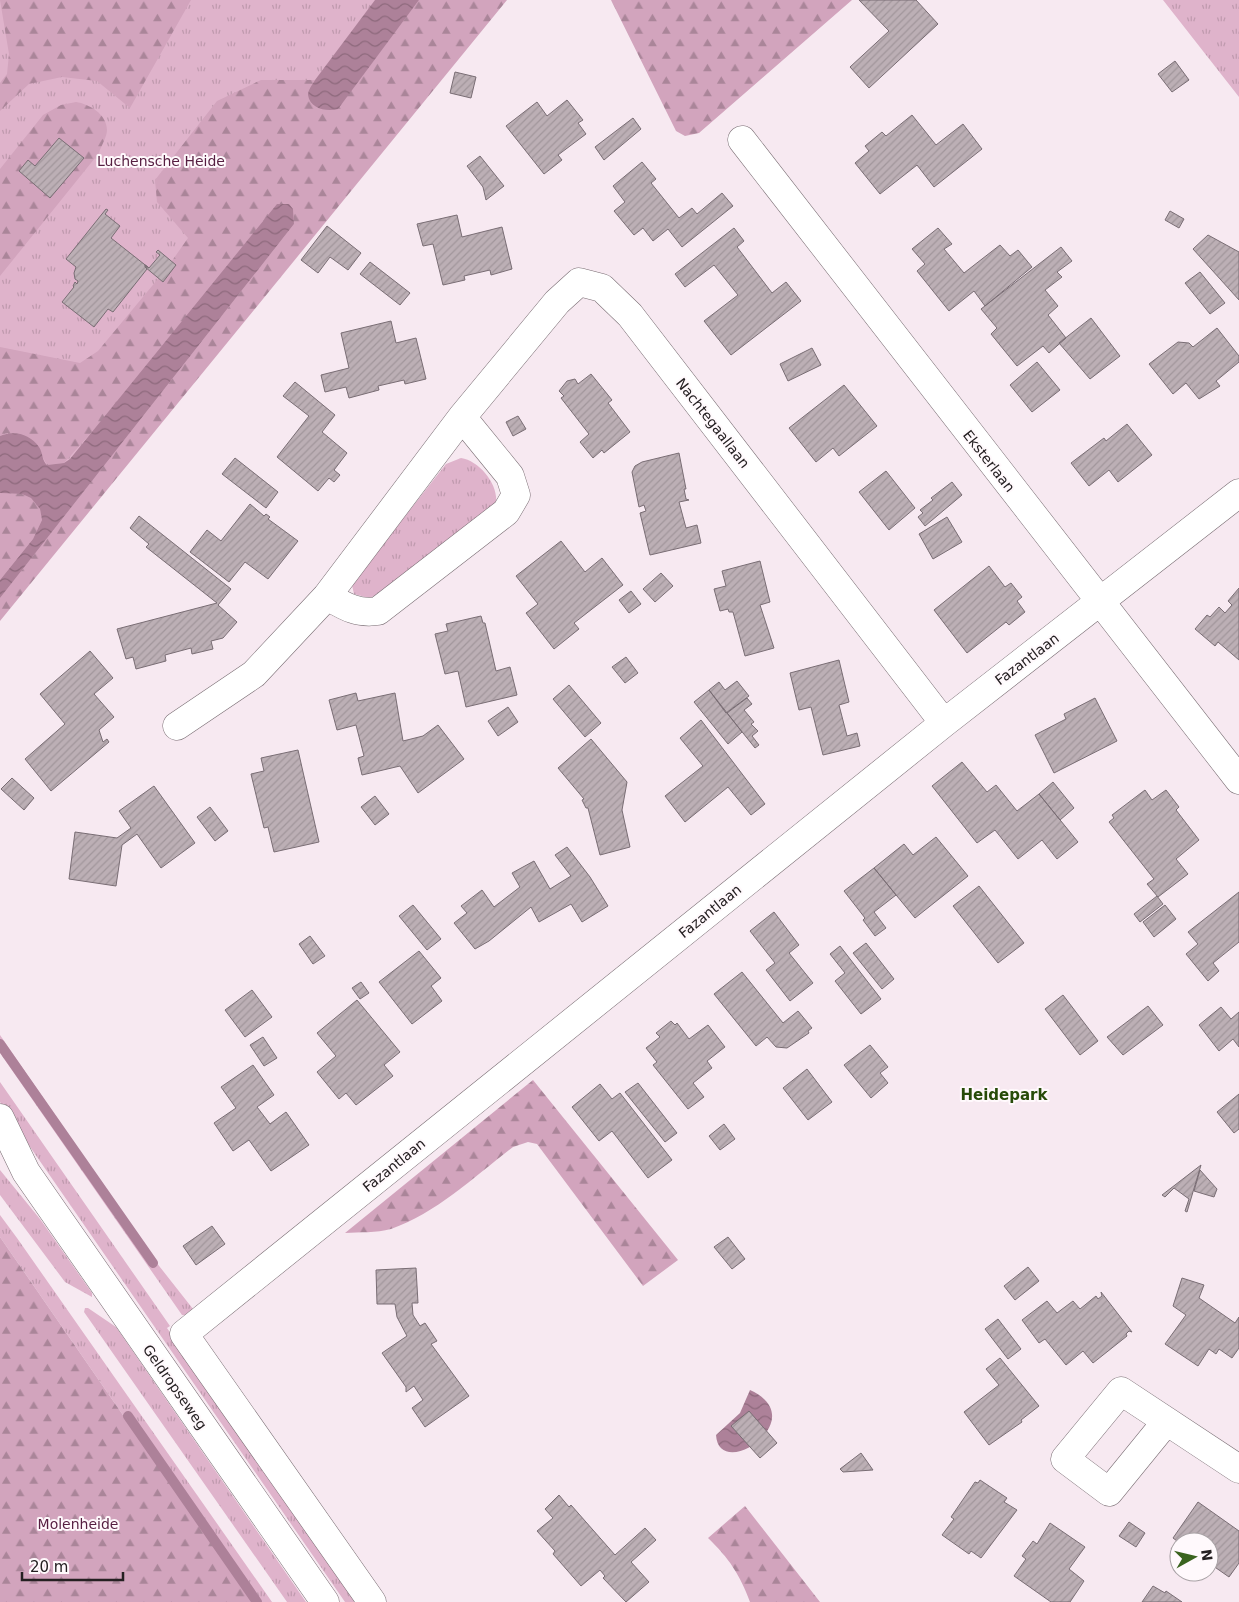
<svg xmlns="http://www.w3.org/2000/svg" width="1239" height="1602" font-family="'DejaVu Sans',sans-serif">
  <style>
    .grass { fill: url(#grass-tufts) }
    .forest { fill: url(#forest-firs) }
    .water { fill: url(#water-waves) }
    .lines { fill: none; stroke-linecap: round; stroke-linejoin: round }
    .stream { stroke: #ad8199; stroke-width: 10 }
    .building { fill: url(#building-hatch); stroke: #796d74 }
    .minor-casing { stroke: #796d73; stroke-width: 29 }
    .major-casing { stroke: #796d73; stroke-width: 29 }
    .minor { stroke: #fff; stroke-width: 28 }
    .major { stroke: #fff; stroke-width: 28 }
    .labels { text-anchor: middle; stroke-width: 4; stroke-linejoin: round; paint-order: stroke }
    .park-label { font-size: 14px; fill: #561e41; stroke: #fff9fc }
    .street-label { font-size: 14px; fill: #252022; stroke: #fff9fc }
    .neighbourhood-label { font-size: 15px; font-weight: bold; fill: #274b09; stroke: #fff9fc }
  </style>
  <defs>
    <pattern id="grass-tufts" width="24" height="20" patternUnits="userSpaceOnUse" patternTransform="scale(1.25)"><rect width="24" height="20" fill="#dfb3cb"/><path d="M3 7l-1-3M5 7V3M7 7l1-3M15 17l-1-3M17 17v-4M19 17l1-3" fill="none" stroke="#bf9aae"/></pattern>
    <pattern id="forest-firs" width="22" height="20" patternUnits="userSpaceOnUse" patternTransform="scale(1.25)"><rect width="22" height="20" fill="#d2a4bd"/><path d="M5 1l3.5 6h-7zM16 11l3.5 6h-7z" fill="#aa8599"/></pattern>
    <pattern id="water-waves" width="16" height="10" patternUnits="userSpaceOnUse" patternTransform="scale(1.25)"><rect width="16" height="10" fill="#ad8199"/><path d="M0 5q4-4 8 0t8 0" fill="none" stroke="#8d697c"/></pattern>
    <pattern id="building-hatch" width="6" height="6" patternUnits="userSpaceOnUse" patternTransform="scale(1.25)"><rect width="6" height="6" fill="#bcafb5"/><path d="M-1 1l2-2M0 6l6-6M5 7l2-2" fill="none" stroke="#a1969b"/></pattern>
  </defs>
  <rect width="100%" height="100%" fill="#f7e9f1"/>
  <path class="grass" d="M0,0H504L0,609Z
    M1163,0H1239V97Z
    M461,458C480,461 499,485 496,504L377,595L369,598L354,594L352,585L355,580L446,464Z
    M0,1035L156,1262L193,1309L186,1315H182L0,1053Z
    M0,1082L170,1326L167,1328L358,1602H345L17,1128L0,1102Z
    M0,1170L40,1219L92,1293V1297L65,1282L0,1195Z
    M0,1215L17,1238L272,1602H252L0,1237Z
    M88,1308L116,1327L306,1602H287L84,1312L85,1308Z"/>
  <path class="forest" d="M0,0H191L130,108L97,81L62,77L29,84L0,111V83L7,74L9,54Z
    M419,0H507L0,621V598L294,224L293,209L64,463L47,465L42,456L7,433L0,436V347L80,363L98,351L167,268L188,238L157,202L155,180L217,101L261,80H315C308,94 308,97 318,108L337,109Z
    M611,0H852L699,133L685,136L676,131Z
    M76,102C89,104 107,114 107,130C107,137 101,146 99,153L0,276V169L43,115L61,105Z
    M0,493L22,494L31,498L40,509L42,520L33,539L0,580Z
    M533,1080L678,1260L643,1286L537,1144L528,1142L513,1147C475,1176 437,1213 391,1229C376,1233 360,1232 345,1233Z
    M0,1237L252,1602H0Z
    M745,1506L820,1602H750C740,1575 729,1558 708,1538Z"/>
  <path class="water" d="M375,0H419L338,109C327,112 310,109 308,95C308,90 312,85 315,80Z
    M277,204H289L293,209L294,224L0,598V580L33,539L42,520L40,509L31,498L22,494L0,493V436C14,430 30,434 39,447C43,453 42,461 47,465L64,463L70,459Z
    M750,1390C814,1419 719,1483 716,1435L740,1413Z"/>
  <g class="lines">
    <path class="stream" d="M0,1044L153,1263
      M128,1416L257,1602"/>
  </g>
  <path class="building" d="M859,0H916L938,24L869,88L850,67L889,31Z
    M1175,61L1189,80L1172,92L1158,74Z
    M455,72L476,77L471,98L450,93Z
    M567,100L583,120L578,123L586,134L558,155L562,160L544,174L506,126L537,102L547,116Z
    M912,115L936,145L963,124L982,149L934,187L917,165L880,194L855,163L869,151L865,146L882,132L886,136Z
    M633,118L641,129L604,160L595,147Z
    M59,138L84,158L50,198L19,171L28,160L35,166Z
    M480,156L504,186L486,200L483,187L467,166Z
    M642,162L656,179L651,183L679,218L692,208L697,214L722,193L733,206L682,247L668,229L653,241L643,228L634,235L614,211L625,202L613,186Z
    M106,209L108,210L105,214L120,226L111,238L149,268L145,265L147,269L113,312L108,309L94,327L62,302L74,287L73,286L75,282L77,284L78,281L75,279L74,273L76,267L66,259Z
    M1170,211L1184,219L1179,228L1165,220Z
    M457,215L462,237L502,227L512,269L491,275L490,270L464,276L465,280L443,285L433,244L423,246L417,224Z
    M327,226L361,253L348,270L330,257L318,273L301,260Z
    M734,228L744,241L737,247L772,293L786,282L801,301L731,355L704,321L738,295L714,265L685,287L675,274Z
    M938,228L952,244L944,249L964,273L1000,245L1010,256L1018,250L1032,267L985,306L974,291L949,311L917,271L925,264L912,249Z
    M1208,235L1239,252V300L1193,249Z
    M1061,247L1072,261L1057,272L1062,277L1045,290L1058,306L1048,315L1066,338L1049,353L1043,346L1017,366L991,334L997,328L981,309Z
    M158,250L176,265L163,282L145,267V265L149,268L160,255L156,252Z
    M370,262L410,293L400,305L360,274Z
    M1200,272L1225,303L1210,314L1185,283Z
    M1091,318L1120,356L1090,379L1059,343Z
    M391,321L396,343L416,338L426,379L405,384L404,380L378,386L379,390L349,398L346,387L325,392L321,375L349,368L341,333Z
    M1217,328L1239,356V362L1216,381L1220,386L1199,399L1186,383L1173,394L1149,364L1178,342L1189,343L1193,347Z
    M812,348L821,365L788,381L780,364Z
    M1037,362L1060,390L1032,412L1010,385Z
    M591,374L612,400L608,403L630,432L604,453L602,450L593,458L580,442L589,434L561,398L564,396L559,391L567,381L575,379L578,384Z
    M295,382L335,415L322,432L347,453L334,470L340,475L334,482L329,478L318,491L277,457L309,416L283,396Z
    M844,385L877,426L839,456L833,448L816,462L789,428Z
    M518,416L526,429L513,436L506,422Z
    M1127,424L1152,455L1118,482L1109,470L1089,486L1071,463L1104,438L1106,441Z
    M679,453L686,489H684L686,499L689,500L679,502L686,528L697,525L701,543L650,555L640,513L646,511L644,505L639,507L632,472L635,466L642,462Z
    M235,458L278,492L266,508L222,474Z
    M886,471L915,508L889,530L859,492Z
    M952,482L962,495L925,526L918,517L923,513L920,510L933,500L931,498Z
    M250,504L264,516L266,514L270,517L268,519L298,541L268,579L245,562L229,582L190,552L207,530L221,541Z
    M139,516L231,589L218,605L237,622L223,638L211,641L213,649L192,654L191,648L165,655L166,661L136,669L133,657L126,659L117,629L217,603L146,547L149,544L130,528Z
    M947,517L962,542L933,559L919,534Z
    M561,541L585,572L602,558L623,585L574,623L579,629L554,649L526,613L538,604L516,576Z
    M760,561L770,602L760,605L774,648L745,656L733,612H729L728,609L720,611L714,589L726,586L722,571Z
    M989,566L1005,587L1011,583L1022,597L1017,601L1025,612L1009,625L1006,622L967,653L934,610Z
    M661,573L673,586L655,602L643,589Z
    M1239,588V660L1218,642L1215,646L1195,629L1207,615L1210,617L1219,607L1225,613L1232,605L1228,601Z
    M631,591L641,604L629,613L619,600Z
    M481,616L483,623H485L496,671L510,667L517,695L466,707L458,671L445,674L435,634L448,631L446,624Z
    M90,651L113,678L94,694L114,717L99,730L103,742L107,739L109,742L51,791L25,759L65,724L40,694Z
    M626,657L638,673L625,683L612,667Z
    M839,660L849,702L839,705L847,736L857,733L860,746L823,755L811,707L799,710L790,673Z
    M737,681L749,696L726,713L709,690L719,682L725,690Z
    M569,685L601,723L585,737L553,699Z
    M709,690L742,732L728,744L694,702Z
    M356,693L358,701L395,693L403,741L423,736L438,725L464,759L418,793L400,766L362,775L358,758L364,756L356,725L337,730L329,700Z
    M747,698L752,704L744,710L754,722L751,724L758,731L752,736L759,745L755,748L727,713Z
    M1095,698L1117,741L1054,773L1035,735L1066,719L1064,714Z
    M508,707L518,722L498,736L488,721Z
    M701,720L765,804L751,815L728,787L685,822L665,796L703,766L680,738Z
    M591,739L627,782L622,810L630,847L600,855L588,808H586L582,800L584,799L558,768Z
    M298,750L319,842L274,852L268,827L264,828L251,774L264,771L261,758Z
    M962,762L987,792L996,785L1017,811L1039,794L1078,842L1057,859L1042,840L1018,859L995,830L977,843L932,786Z
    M12,778L34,798L24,810L1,789Z
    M1053,782L1074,808L1060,820L1039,794Z
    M154,786L195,843L161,868L137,834L122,845L116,886L69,879L75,832L117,838L131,828L119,811Z
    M1145,790L1152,800L1166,790L1179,807L1176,810L1199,840L1176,859L1188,874L1158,897L1147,884L1154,879L1109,822L1114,818L1112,815Z
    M375,796L389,814L375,825L361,807Z
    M210,807L228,831L215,841L197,817Z
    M936,837L968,876L915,918L874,868L904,844L913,855Z
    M567,847L590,877L608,906L582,922L571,904L539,922L531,907L489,941L475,949L454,923L467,913L461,906L482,890L494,907L520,887L512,873L534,861L550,889L571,876L555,855Z
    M874,868L896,895L874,912L886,928L875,936L863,920L865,918L844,891Z
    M979,886L1024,943L998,963L953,906Z
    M1239,892V942L1213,963L1219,971L1208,981L1186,954L1198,944L1188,932Z
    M1157,896L1163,904L1140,922L1134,914Z
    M413,905L441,939L427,950L399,916Z
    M1165,905L1176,919L1154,937L1143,922Z
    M774,912L799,945L789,953L813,983L790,1001L766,970L775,963L750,931Z
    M310,936L325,956L313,964L299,944Z
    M866,943L894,979L882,989L853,953Z
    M840,946L881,999L861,1014L835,981L845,973L830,954Z
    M419,951L441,978L431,986L442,1001L412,1024L379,982Z
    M742,972L783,1023L798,1011L812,1028L808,1031L809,1033L787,1048L776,1047L767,1037L756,1046L714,994Z
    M361,982L369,993L360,999L352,988Z
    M252,990L272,1017L245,1037L225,1010Z
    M1063,995L1098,1041L1080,1055L1045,1009Z
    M357,1000L400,1052L384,1065L393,1076L356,1105L346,1093L339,1099L317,1072L336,1056L317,1033Z
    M1148,1006L1163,1025L1123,1055L1107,1037Z
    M1221,1007L1231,1019L1239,1012V1047L1233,1039L1219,1051L1199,1025Z
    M671,1021L675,1025L677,1023L689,1039L708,1025L725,1047L707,1061L712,1068L693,1083L704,1097L688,1109L653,1065L657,1062L646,1048L660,1037L656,1033Z
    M263,1037L277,1058L264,1066L250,1045Z
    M870,1045L888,1067L880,1073L888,1083L871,1098L844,1065Z
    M253,1065L274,1095L257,1107L270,1124L286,1112L309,1145L271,1171L249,1140L233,1151L214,1123L236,1108L221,1087Z
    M807,1069L832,1102L808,1120L783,1088Z
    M638,1083L677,1133L665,1142L625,1092Z
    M600,1084L612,1099L620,1093L672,1160L648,1178L612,1131L599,1141L572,1107Z
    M1239,1094V1129L1234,1133L1217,1112Z
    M724,1124L735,1139L720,1150L709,1136Z
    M1201,1165L1187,1212L1185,1211L1189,1199L1174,1188L1165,1197L1162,1195Z
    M1200,1170L1217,1189L1214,1197L1194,1191Z
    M212,1226L225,1244L196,1265L183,1246Z
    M728,1237L745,1259L732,1269L714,1247Z
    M1028,1267L1039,1281L1015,1300L1004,1286Z
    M416,1268L418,1303H412L413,1315L420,1326L425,1323L437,1341L431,1344L469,1396L425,1427L412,1408L423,1400L414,1386L406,1392V1387L382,1353L407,1336L397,1317L395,1304H377L376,1270Z
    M1182,1278L1204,1285L1199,1298L1235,1323L1239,1317V1348L1232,1358L1219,1349L1216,1354L1209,1349L1198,1366L1165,1344L1186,1315L1173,1306Z
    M1101,1292L1132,1332L1129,1331L1126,1334L1127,1336L1093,1363L1083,1351L1066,1365L1045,1339L1039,1343L1022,1320L1047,1301L1057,1313L1073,1301L1080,1309L1096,1296L1098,1299L1102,1296Z
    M998,1319L1021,1349L1008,1359L985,1329Z
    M1000,1358L1039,1406L1021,1420L1022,1422L989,1445L964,1412L999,1385L986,1369Z
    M749,1411L777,1443L760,1458L731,1426Z
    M861,1453L873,1470L843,1472L840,1469Z
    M980,1480L1007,1498L1004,1502L1017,1510L981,1558L971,1551L969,1554L942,1535L954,1519L951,1517L975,1482L978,1483Z
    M559,1495L569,1507L571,1505L615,1555L645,1528L656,1540L631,1562L649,1582L626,1602L603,1578L605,1576L600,1570L581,1586L553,1554L555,1551L537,1531L553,1518L545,1509Z
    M1198,1502L1239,1531V1563L1229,1577L1209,1563V1542H1179V1554L1171,1549L1177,1541L1173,1538Z
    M1129,1522L1145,1533L1136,1547L1119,1536Z
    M1050,1523L1085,1547L1069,1569L1084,1581L1070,1602H1051L1014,1576L1026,1559L1022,1556L1033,1541L1037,1544Z
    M1153,1586L1165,1593L1166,1591L1182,1602H1142Z"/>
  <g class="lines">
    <g class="minor-casing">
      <path id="minor" d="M742,140L1239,780
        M327,596C346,607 357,614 378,611L506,512L516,495L510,476L462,417
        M177,726L254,674L327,596L462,417L557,302L579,282L602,288L630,315L944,723
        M1166,1422L1109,1492L1065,1459L1121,1391L1239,1469
        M372,1602L184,1334L944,723L1239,493"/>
    </g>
    <g class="major-casing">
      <path id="major" d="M0,1118L26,1172L325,1602"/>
    </g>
    <use href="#minor" class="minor"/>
    <use href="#major" class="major"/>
  </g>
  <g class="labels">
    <g class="park-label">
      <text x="161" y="166">Luchensche Heide</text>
      <text x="78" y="1529">Molenheide</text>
    </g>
    <g class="street-label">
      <text transform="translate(713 423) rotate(52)" y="5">Nachtegaallaan</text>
      <text transform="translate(989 461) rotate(52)" y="5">Eksterlaan</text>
      <text transform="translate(1027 659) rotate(-37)" y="5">Fazantlaan</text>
      <text transform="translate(710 911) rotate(-39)" y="5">Fazantlaan</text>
      <text transform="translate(394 1165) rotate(-39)" y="5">Fazantlaan</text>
      <text transform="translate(175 1387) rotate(55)" y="5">Geldropseweg</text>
    </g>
    <g class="neighbourhood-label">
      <text x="1004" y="1100">Heidepark</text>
    </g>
  </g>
  <g transform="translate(1194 1557) rotate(82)"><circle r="24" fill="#fff9fc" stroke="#a8a2a5"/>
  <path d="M0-4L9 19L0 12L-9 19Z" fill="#3a631e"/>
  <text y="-8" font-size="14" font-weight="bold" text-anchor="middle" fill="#252022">N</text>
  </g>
  <path d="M22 1572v8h101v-8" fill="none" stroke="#252022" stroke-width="2.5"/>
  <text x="30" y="1572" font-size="15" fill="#252022" stroke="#fff9fc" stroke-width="4" paint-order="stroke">20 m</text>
</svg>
